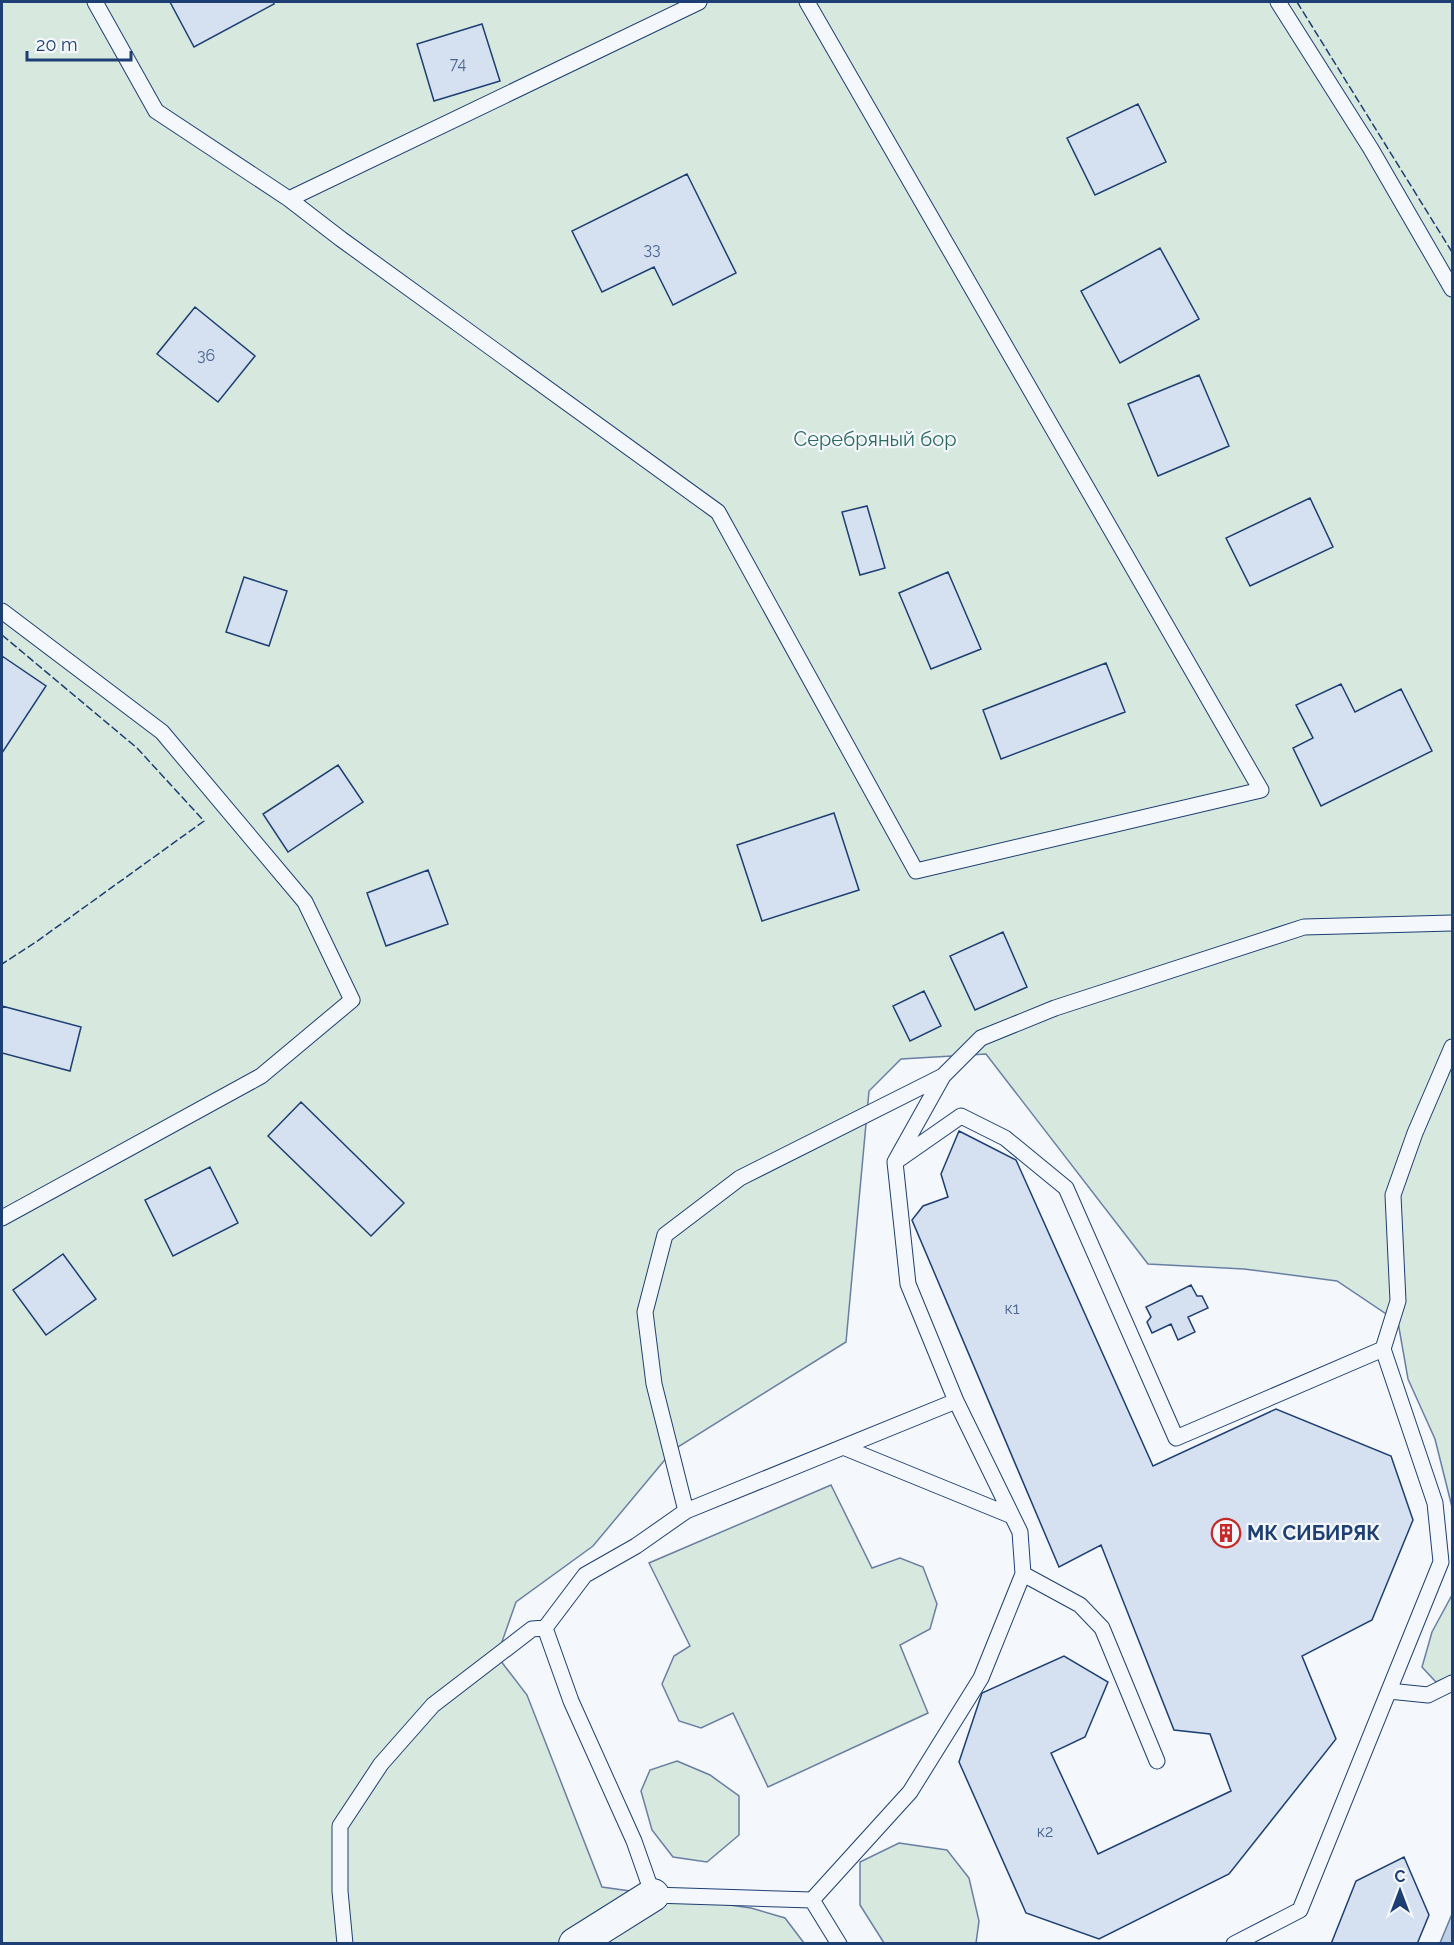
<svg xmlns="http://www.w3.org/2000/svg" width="1454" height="1945" font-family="Raleway,sans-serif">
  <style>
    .green { fill: #d7e8df; stroke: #687fa3; stroke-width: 1.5 }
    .water { fill: #bed0e5; stroke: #687fa3; stroke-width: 1.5 }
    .building { fill: #d5e0f0; stroke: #1d3f73; stroke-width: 1.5 }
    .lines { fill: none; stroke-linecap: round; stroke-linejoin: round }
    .lane-casing { stroke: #1d3f73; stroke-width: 17 }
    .street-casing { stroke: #1d3f73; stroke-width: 34 }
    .lane { stroke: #f4f7fb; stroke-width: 15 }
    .street { stroke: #f4f7fb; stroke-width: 32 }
    .fence { stroke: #1d3f73; stroke-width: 1.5; stroke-dasharray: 8 3; stroke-linecap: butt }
    .labels { text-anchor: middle; stroke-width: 4.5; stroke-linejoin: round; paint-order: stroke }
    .number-label { font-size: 16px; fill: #4b6792 }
    .park-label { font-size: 20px; fill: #2c6c60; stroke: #f4f7fb }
    .poi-label { font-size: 20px; font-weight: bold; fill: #1d3f73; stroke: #f4f7fb; text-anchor: start }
  </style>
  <rect width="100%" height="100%" fill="#f4f7fb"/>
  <path class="green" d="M2,2H1452V1507L1435,1439L1408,1379L1398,1322L1337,1281L1244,1269L1148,1264L986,1054L901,1059L869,1091L846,1342L673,1450L593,1546L516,1602L497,1656L527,1695L602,1887L751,1908L785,1918L804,1943L2,1944Z
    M831,1485L872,1568L900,1558L923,1567L937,1604L930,1629L900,1645L928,1713L768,1787L733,1713L701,1728L679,1721L662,1684L674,1656L690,1646L649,1563Z
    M1452,1595V1675L1436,1682L1422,1667L1432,1632Z
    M677,1761L710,1775L739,1796V1835L707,1862L673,1857L652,1830L641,1791L650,1770Z
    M899,1843L947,1850L969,1878L979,1921L976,1943H884L860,1905V1862Z"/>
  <path class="water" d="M1452,1914V1943H1440Z"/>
  <path class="building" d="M170,2H273L274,4L194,47Z
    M482,24L500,81L434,101L417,44Z
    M1138,104L1166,162L1095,195L1067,138Z
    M687,174L736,273L673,305L654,267L602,292L572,231Z
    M1160,248L1199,319L1120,363L1081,291Z
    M195,307L255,356L218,402L157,354Z
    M1199,375L1229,446L1158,476L1128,404Z
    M1310,498L1333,547L1250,586L1226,538Z
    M867,506L885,568L860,575L842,512Z
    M948,572L981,649L931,669L899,593Z
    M244,577L287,591L269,646L226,632Z
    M2,656L46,686L2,753Z
    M1106,663L1125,712L1001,759L983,710Z
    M1341,684L1355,712L1401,689L1432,751L1321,806L1293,748L1313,738L1296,705Z
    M338,765L363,802L288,852L263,814Z
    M834,813L859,890L762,921L737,845Z
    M428,870L448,924L386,946L367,893Z
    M1003,932L1027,987L975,1010L950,956Z
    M924,991L941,1026L910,1041L893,1006Z
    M2,1006L81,1027L70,1071L2,1053Z
    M301,1102L404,1203L371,1236L268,1136Z
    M959,1131L1016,1160L1153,1466L1276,1409L1391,1456L1413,1520L1372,1620L1302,1656L1336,1739L1229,1874L1099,1939L1026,1913L959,1762L982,1693L1064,1656L1108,1682L1085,1737L1051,1753L1098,1854L1231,1791L1210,1734L1174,1730L1101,1545L1059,1567L912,1220L923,1206L948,1197L941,1174Z
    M210,1167L238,1223L173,1256L145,1200Z
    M63,1254L96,1299L46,1335L13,1290Z
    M1191,1285L1197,1296H1202L1208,1308L1188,1317L1195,1332L1178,1340L1171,1324L1152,1333L1147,1322L1151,1317L1146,1307Z
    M1404,1857L1429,1915L1417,1944H1331L1356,1881Z"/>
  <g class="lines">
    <g class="lane-casing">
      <path id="lane" d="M95,2L156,111L289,199L341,239L718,512L916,871L1261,790L807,2
        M1278,2L1371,149L1452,289
        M289,199L699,2
        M2,611L162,732L305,902L352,1000L261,1076L2,1218
        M896,1160L943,1076
        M843,1447L1012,1516
        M686,1511L654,1384L645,1312L665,1235L740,1178L943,1076L981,1038L1055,1008L1304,927L1452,923
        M1023,1574L1080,1605L1102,1628L1157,1761
        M545,1628L571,1701L634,1841L653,1895L812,1900
        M1389,1691L1428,1695L1452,1683
        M345,1944L340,1891V1826L381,1764L433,1705L532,1629L545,1628L585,1575L636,1546L686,1511L956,1401L908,1284L895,1162L961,1116L1005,1138L1066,1188L1176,1438L1383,1349
        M839,1944L812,1900L910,1792L981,1678L1023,1574L1020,1532L956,1401
        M1234,1944L1300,1910L1441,1562L1435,1503L1383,1349L1398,1301L1393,1195L1415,1133L1452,1047"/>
    </g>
    <g class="street-casing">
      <path id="street" d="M575,1944L653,1895"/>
    </g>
    <use href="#lane" class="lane"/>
    <use href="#street" class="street"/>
    <path class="fence" d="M1297,2L1452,252
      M2,635L137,748L204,821L36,942L2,964"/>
  </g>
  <defs>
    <g id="building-ring" transform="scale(1.5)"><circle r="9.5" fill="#f4f7fb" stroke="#c62828" stroke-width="1.5"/><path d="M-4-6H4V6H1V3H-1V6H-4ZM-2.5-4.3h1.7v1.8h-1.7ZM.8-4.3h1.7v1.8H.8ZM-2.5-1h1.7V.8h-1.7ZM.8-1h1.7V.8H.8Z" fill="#c62828"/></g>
  </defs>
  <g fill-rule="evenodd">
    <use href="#building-ring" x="1226" y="1533"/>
  </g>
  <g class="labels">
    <g class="number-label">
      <text x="458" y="69">74</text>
      <text x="652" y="255">33</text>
      <text x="206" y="361">36</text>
      <text x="1012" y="1314">к1</text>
      <text x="1045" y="1837">к2</text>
    </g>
    <g class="park-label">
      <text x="875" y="446">Серебряный бор</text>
    </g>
    <g class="poi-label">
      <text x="1247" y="1540">МК СИБИРЯК</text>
    </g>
  </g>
  <rect width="1454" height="1945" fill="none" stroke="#1d3f73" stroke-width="6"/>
  <g transform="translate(1400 1891)" stroke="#f4f7fb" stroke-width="4.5" paint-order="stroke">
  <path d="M0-4.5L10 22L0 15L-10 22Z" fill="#1d3f73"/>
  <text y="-9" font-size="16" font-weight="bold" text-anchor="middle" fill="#1d3f73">С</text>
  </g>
  <path d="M27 51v9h104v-9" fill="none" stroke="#1d3f73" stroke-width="3"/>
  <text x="36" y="51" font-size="18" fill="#1d3f73" stroke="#f4f7fb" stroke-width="4.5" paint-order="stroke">20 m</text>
</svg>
